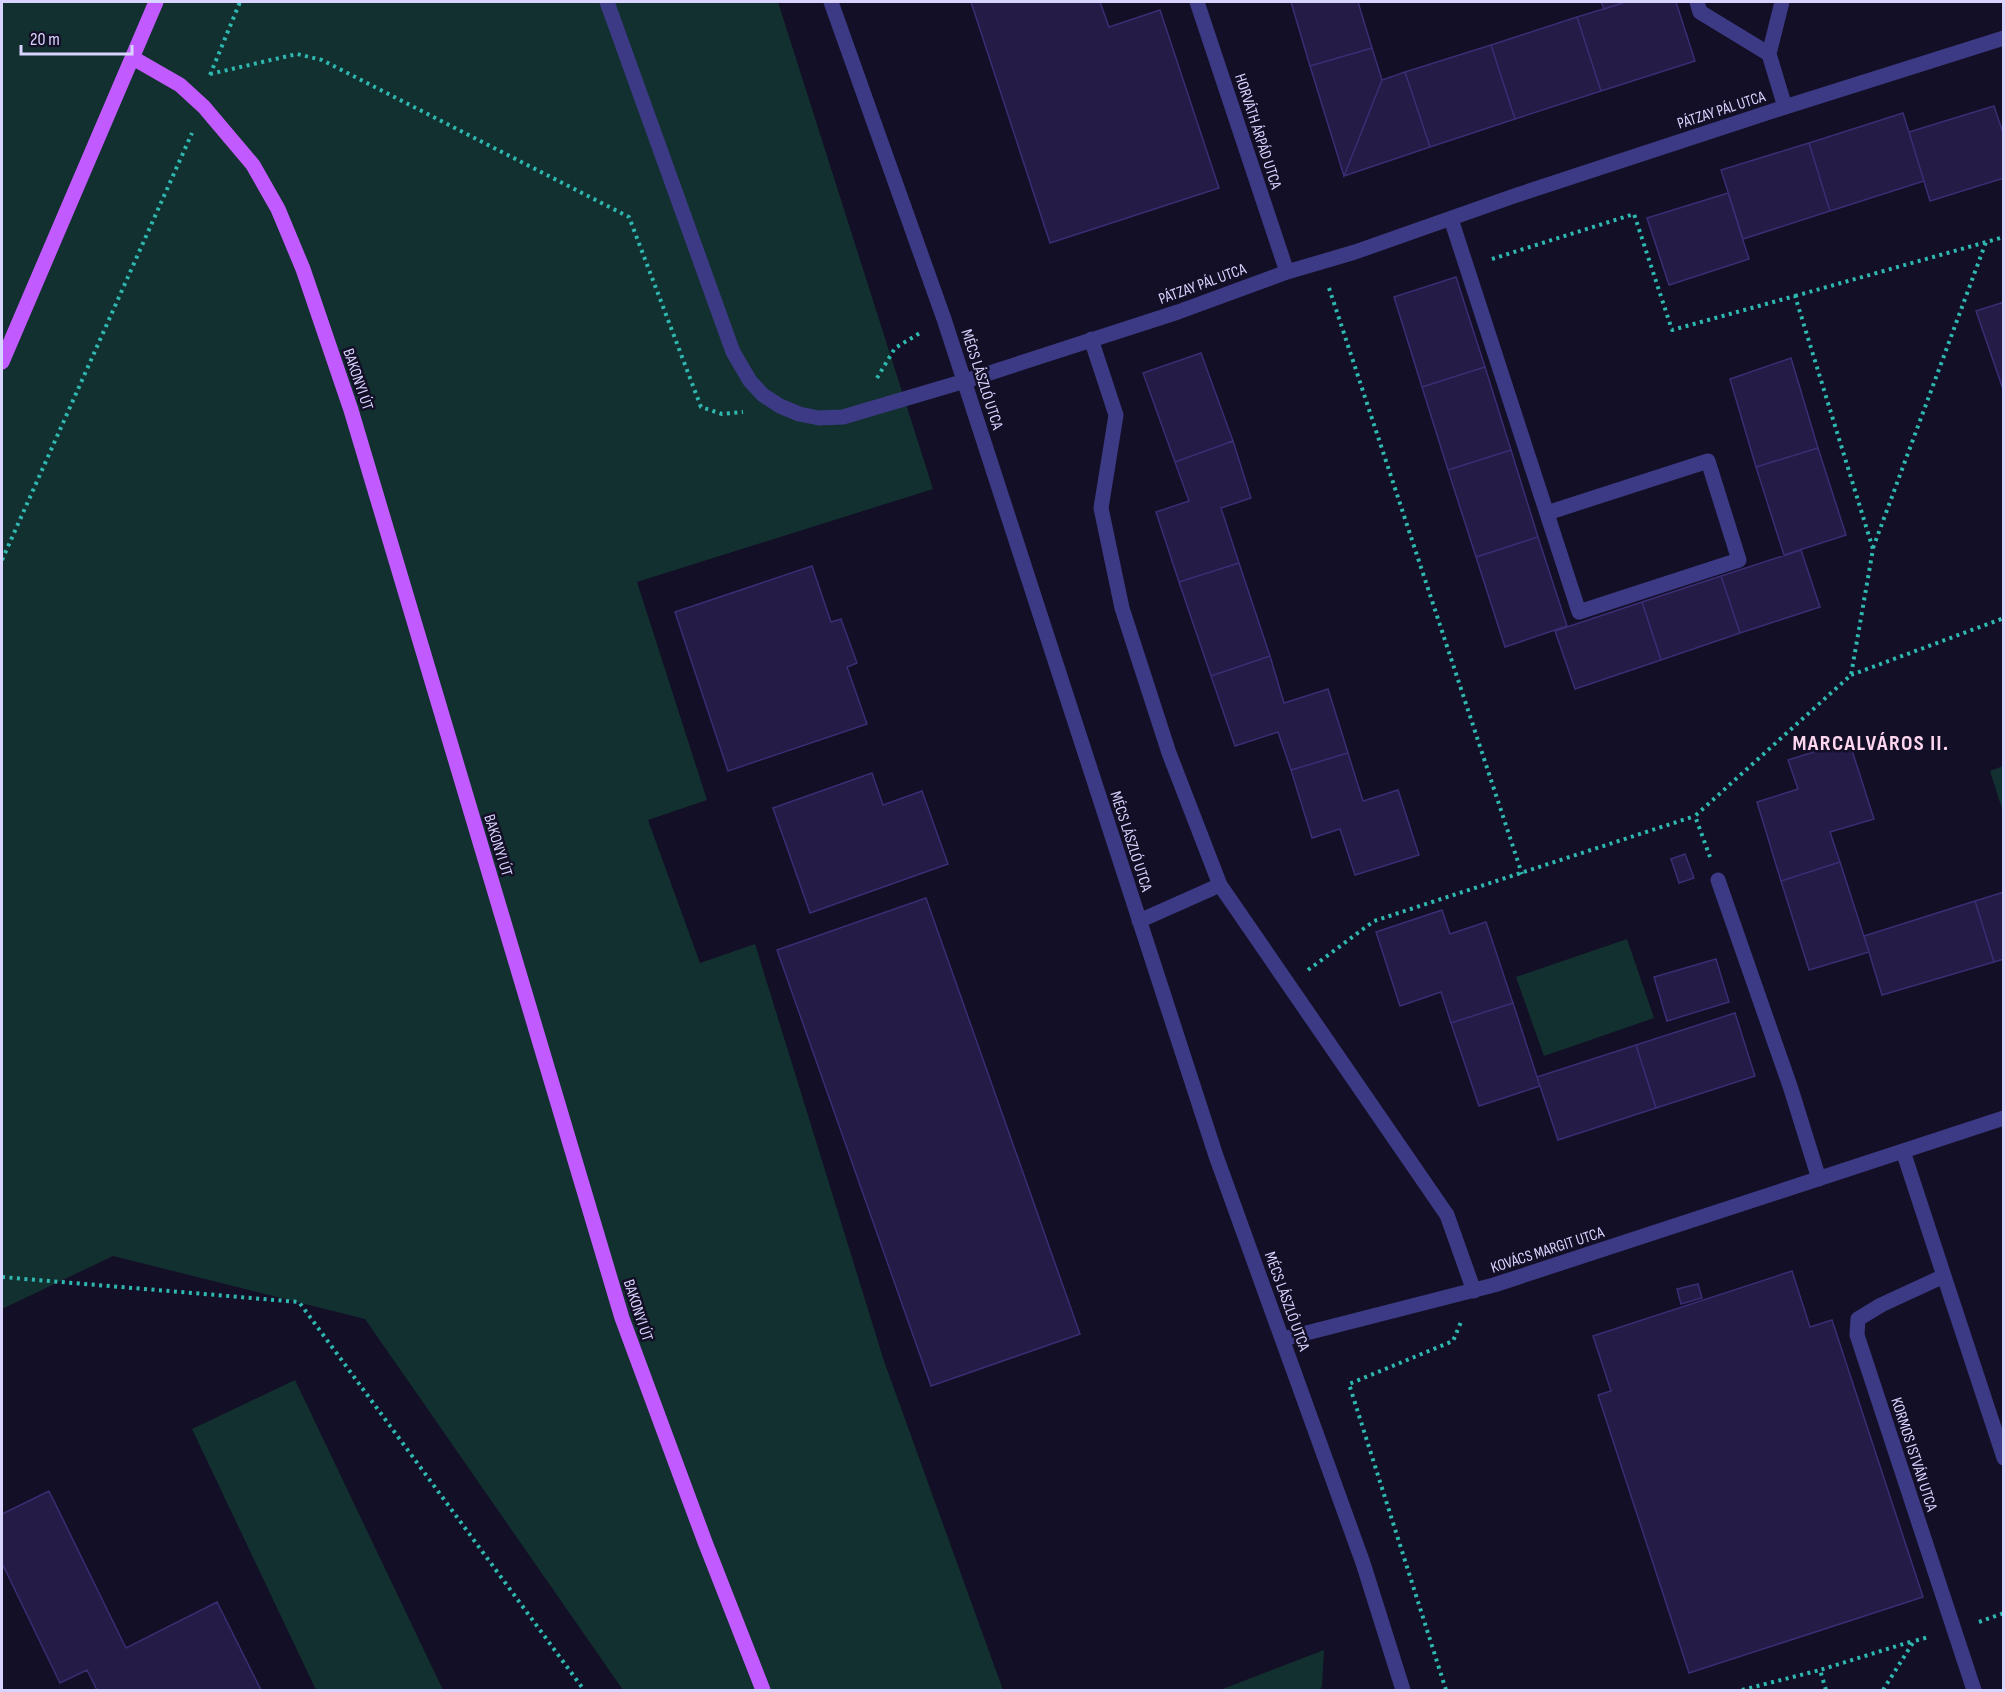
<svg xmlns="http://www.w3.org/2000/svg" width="2005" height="1692" font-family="'Sofia Sans Condensed',sans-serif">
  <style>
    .green { fill: #12302f }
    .building { fill: #241b47; stroke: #3b2d73; stroke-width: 1.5 }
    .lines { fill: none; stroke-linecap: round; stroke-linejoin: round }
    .path { stroke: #2fb8b0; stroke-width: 4; stroke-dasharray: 3 4.5; stroke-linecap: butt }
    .lane { stroke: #3d3a85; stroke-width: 15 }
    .street { stroke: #3d3a85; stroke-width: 15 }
    .primary { stroke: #c25bff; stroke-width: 15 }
    .labels { text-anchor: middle; stroke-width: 5; stroke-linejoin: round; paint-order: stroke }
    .street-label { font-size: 16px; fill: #d9d4ff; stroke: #130f26 }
    .district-label { font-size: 22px; font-weight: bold; letter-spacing: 1.5px; fill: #ffd6f0; stroke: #130f26 }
  </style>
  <rect width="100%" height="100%" fill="#130f26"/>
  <path class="green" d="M2,2H778L933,489L637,582L707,800L648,820L700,963L755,944L884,1361L1003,1690H623L365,1319L113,1256L2,1309Z
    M2003,766H2004L2003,812L1990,771Z
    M1627,939L1654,1018L1544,1056L1516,977Z
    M295,1380L443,1690H316L192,1429Z
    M1324,1650L1322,1686L1320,1690H1220Z"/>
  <path class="building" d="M971,2H1100L1109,27L1160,10L1219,188L1050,243Z
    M1291,2H1358L1372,48L1310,66Z
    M1601,2H1626L1604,9Z
    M1626,2H1676L1695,61L1601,91L1577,17Z
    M1577,17L1601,91L1515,119L1491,45Z
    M1491,45L1515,119L1430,147L1405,72Z
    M1372,48L1382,80L1344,176L1310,66Z
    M1405,72L1430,147L1344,176L1382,80Z
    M1994,106L2004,136V178L1930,201L1909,132Z
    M1903,113L1924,181L1830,211L1809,143Z
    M1809,143L1830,211L1743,239L1721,170Z
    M1728,193L1749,259L1669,285L1647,218Z
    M1456,277L1485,367L1422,387L1394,297Z
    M2004,302V392L1976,311Z
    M1201,353L1233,441L1175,462L1143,373Z
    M1791,358L1818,448L1756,467L1730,379Z
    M1485,367L1511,450L1448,470L1422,387Z
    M1233,441L1251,498L1221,508L1239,563L1179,582L1156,512L1189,501L1175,462Z
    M1818,448L1846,535L1784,555L1756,467Z
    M1511,450L1538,537L1476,557L1448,470Z
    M1538,537L1567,626L1505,647L1476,557Z
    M1801,550L1820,607L1740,633L1721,576Z
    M1239,563L1270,656L1211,676L1179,582Z
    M812,566L831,622L841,619L857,663L847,667L867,724L728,771L675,612Z
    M1721,576L1740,633L1661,660L1642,602Z
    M1642,602L1661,660L1575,689L1555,631Z
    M1270,656L1284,703L1328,689L1348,753L1291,770L1278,732L1235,746L1211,676Z
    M1849,741L1874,819L1830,832L1840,862L1781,881L1757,802L1798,789L1788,760Z
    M1348,753L1363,801L1398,790L1419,855L1355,875L1340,829L1312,838L1291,770Z
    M872,773L883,805L922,791L948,864L810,913L773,808Z
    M1685,854L1694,878L1679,883L1671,859Z
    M1840,862L1869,952L1809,970L1781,881Z
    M2004,892V959L1994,962L1975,901Z
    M926,898L1080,1334L931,1386L777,950Z
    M1975,901L1994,962L1882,995L1864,936Z
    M1442,910L1450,934L1486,922L1513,1003L1451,1023L1441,992L1400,1006L1376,932Z
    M1716,959L1729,1002L1667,1021L1654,977Z
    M1513,1003L1540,1086L1479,1106L1451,1023Z
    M1735,1013L1755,1076L1656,1108L1636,1045Z
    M1636,1045L1656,1108L1558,1140L1537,1077Z
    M1792,1271L1810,1327L1832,1320L1923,1597L1689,1673L1598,1395L1611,1391L1593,1336Z
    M1698,1284L1702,1298L1681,1304L1677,1289Z
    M49,1491L126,1648L217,1602L261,1690H97L87,1670L60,1683L2,1563V1514Z"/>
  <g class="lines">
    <path class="path" d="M210,74L297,54L322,60L629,217L701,407L722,414L743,412
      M210,75L240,2
      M1492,259L1634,214L1672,330L1795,296L1873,549L1851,675L1695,816L1710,857
      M1329,288L1522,874
      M1795,296L2004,237
      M877,378L895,348L920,333
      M1873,548L1986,242
      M2,560L192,133
      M1851,675L2004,618
      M1308,970L1374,921L1695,816
      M2,1277L299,1302L584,1690
      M1979,1622L2004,1613
      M1446,1690L1349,1384L1453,1341L1461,1322
      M1742,1690L1820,1670
      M1826,1690L1820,1670L1913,1641
      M1883,1690L1914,1641L1929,1637"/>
    <path class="lane" d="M607,2L733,352L750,381L763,395L780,406L799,414L819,418L843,417L965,381"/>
    <path class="street" d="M831,2L944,319L1216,1156L1363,1563L1403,1690
      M1197,2L1287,272
      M1697,2L1700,12L1769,54
      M1782,2L1769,54L1785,107
      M1451,219L1579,612L1739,560L1708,461L1547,513
      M1091,339L1116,415L1101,508L1122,608L1169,753L1220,885L1447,1215L1474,1291
      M965,381L1178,312L1287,272L1355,252L1514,196L1785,107L2004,38
      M1718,880L1791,1089L1819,1179
      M1139,921L1220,885
      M1903,1151L1944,1276L1881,1305L1858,1319L1857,1335L1974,1690
      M1944,1276L2004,1458
      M1283,1339L1494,1285L2004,1118"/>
    <path class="primary" d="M133,58L180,85L204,107L253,165L278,209L303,269L351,410L622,1318L705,1542L763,1690
      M2,362L156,2"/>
  </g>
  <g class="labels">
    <g class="street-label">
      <text transform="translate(1721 109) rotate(-18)" y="6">PÁTZAY PÁL UTCA</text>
      <text transform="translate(1259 131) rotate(72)" y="6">HORVÁTH ÁRPÁD UTCA</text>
      <text transform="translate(1202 283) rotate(-20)" y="6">PÁTZAY PÁL UTCA</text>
      <text transform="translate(359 379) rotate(71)" y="6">BAKONYI ÚT</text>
      <text transform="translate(983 379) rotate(72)" y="6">MÉCS LÁSZLÓ UTCA</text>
      <text transform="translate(1132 841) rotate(72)" y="6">MÉCS LÁSZLÓ UTCA</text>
      <text transform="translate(499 845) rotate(73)" y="6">BAKONYI ÚT</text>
      <text transform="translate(1547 1249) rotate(-18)" y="6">KOVÁCS MARGIT UTCA</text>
      <text transform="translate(1288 1301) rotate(70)" y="6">MÉCS LÁSZLÓ UTCA</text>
      <text transform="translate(639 1310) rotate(72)" y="6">BAKONYI ÚT</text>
      <text transform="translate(1915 1454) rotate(72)" y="6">KORMOS ISTVÁN UTCA</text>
    </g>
    <g class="district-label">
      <text x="1871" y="750">MARCALVÁROS II.</text>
    </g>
  </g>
  <rect width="2005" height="1692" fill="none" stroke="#d9d4ff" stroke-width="6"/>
  <path d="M21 45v9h111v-9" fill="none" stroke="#d9d4ff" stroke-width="3"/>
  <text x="30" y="45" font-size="18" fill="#d9d4ff" stroke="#130f26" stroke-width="4.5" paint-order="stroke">20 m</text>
</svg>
